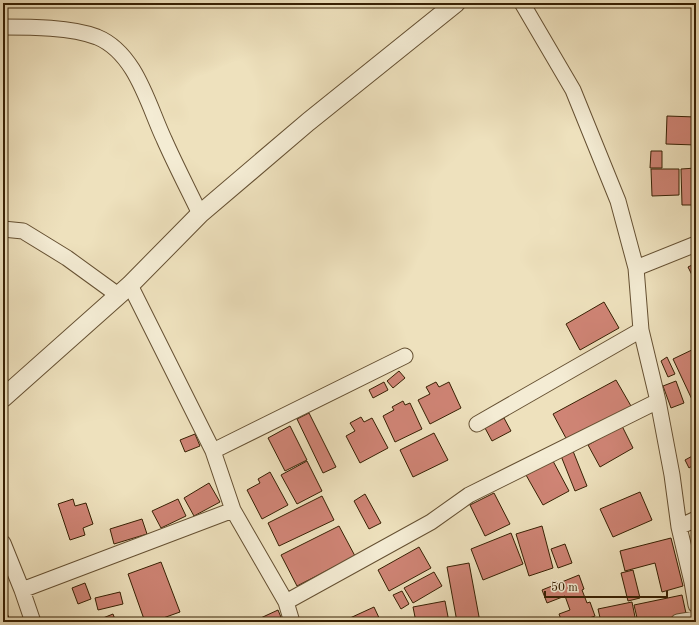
<svg xmlns="http://www.w3.org/2000/svg" width="699" height="625" font-family="'Old Standard TT',serif">
  <style>
    .building { fill: #cf8475; stroke: #372003 }
    .lines { fill: none; stroke-linecap: round; stroke-linejoin: round }
    .minor-casing { stroke: #655032; stroke-width: 17 }
    .tertiary-casing { stroke: #655032; stroke-width: 20 }
    .minor { stroke: #f4ecd4; stroke-width: 15 }
    .tertiary { stroke: #f4ecd4; stroke-width: 18 }
  </style>
  <rect width="100%" height="100%" fill="#eee1bd"/>
  <filter id="stains"><feTurbulence type="fractalNoise" baseFrequency=".005" numOctaves="4"/><feColorMatrix values="0 0 0 0 .2 0 0 0 0 .09 0 0 0 0 .02 0 0 0 .5 -.17"/></filter>
  <radialGradient id="worn" r=".72"><stop offset=".6" stop-color="#630" stop-opacity="0"/><stop offset="1" stop-color="#630" stop-opacity=".3"/></radialGradient>
  <path class="building" d="M667,116L696,117V145L666,144Z
    M651,151H662V168H650Z
    M696,168V205H682L681,169Z
    M651,169H679V195L652,196Z
    M696,263V283L688,267Z
    M604,302L619,328L580,350L566,324Z
    M696,348V365L692,367L696,377V408L673,359Z
    M667,357L675,374L668,377L661,361Z
    M399,371L405,378L393,388L387,381Z
    M616,380L631,406L567,440L553,414Z
    M676,381L684,403L671,408L663,386Z
    M384,382L388,390L373,398L369,390Z
    M436,382L439,387L449,382L461,408L430,424L418,400L430,394L426,387Z
    M403,401L405,405L410,403L422,429L395,442L383,416L394,410L392,407Z
    M309,413L336,467L323,473L297,419Z
    M361,417L364,422L372,418L388,448L360,463L346,436L355,431L350,423Z
    M504,418L511,431L492,441L485,428Z
    M290,426L307,460L285,471L268,438Z
    M622,426L633,448L600,467L588,445Z
    M434,433L448,460L413,477L400,450Z
    M195,434L200,446L185,452L180,440Z
    M573,451L587,486L575,491L561,456Z
    M696,454V472L692,466L689,468L685,460Z
    M307,461L322,491L297,504L281,475Z
    M553,461L569,491L543,505L526,475Z
    M270,472L288,505L262,519L247,490L260,483L258,479Z
    M209,483L220,502L194,516L184,498Z
    M640,492L652,520L613,537L600,509Z
    M494,493L510,524L485,536L470,505Z
    M365,494L381,523L369,529L354,501Z
    M322,496L334,520L279,546L268,523Z
    M73,499L75,506L86,503L93,524L83,528L85,535L70,540L58,504Z
    M178,499L186,516L161,528L152,511Z
    M142,519L147,534L114,544L110,529Z
    M339,526L355,556L297,586L281,555Z
    M542,526L553,568L529,576L516,534Z
    M511,533L523,564L483,580L471,549Z
    M671,538L683,586L662,592L655,563L625,571L620,551Z
    M565,544L572,563L558,568L551,549Z
    M419,547L431,568L389,591L378,570Z
    M161,562L180,612L152,622H145L128,574Z
    M469,563L480,622H457L447,567Z
    M633,570L640,598L628,601L621,573Z
    M434,572L442,586L413,603L404,588Z
    M579,575L584,589L582,590L587,603L590,602L595,616L578,622H562L559,614L570,610L565,596L547,603L542,590Z
    M85,583L91,599L78,604L72,588Z
    M402,591L409,604L401,609L393,595Z
    M120,592L123,604L98,610L95,598Z
    M682,595L687,618L666,622H638L634,605Z
    M445,601L449,622H416L413,607Z
    M632,602L636,622H601L598,609Z
    M4,607L11,622H3Z
    M374,607L381,622H352L350,618Z
    M278,610L283,622H252Z
    M113,614L116,622H93Z"/>
  <g class="lines">
    <g class="minor-casing">
      <path id="minor" d="M522,3L573,90L618,201L636,268L641,330L658,401L672,475L679,527L692,582L696,605
        M3,27C31,27 71,27 97,37C136,53 148,105 164,139C175,164 188,189 200,214
        M3,229L23,231L67,258L118,295
        M636,268L696,244
        M130,285L213,451L233,510L286,602L292,622
        M477,424L641,330
        M213,451L405,356
        M679,527L696,519
        M3,543L22,590L33,622
        M22,590L233,510
        M286,602L431,522L469,495L658,401
        M678,622L696,619"/>
    </g>
    <g class="tertiary-casing">
      <path id="tertiary" d="M3,398L130,285L200,214L308,122L456,3"/>
    </g>
    <use href="#minor" class="minor"/>
    <use href="#tertiary" class="tertiary"/>
  </g>
  <rect width="699" height="625" fill="none" stroke="#eee1bd" stroke-width="16"/>
  <rect x="4" y="4" width="691" height="617" fill="none" stroke="#372003" stroke-width="2"/>
  <rect x="8" y="8" width="683" height="609" fill="none" stroke="#372003"/>
  <path d="M545 591v6h122v-6" fill="none" stroke="#372003" stroke-width="2"/>
  <text x="551" y="591" font-size="12" fill="#372003" stroke="#f4ecd4" stroke-width="3" paint-order="stroke">50 m</text>
  <rect width="100%" height="100%" filter="url(#stains)"/>
  <rect width="100%" height="100%" fill="url(#worn)"/>
</svg>
